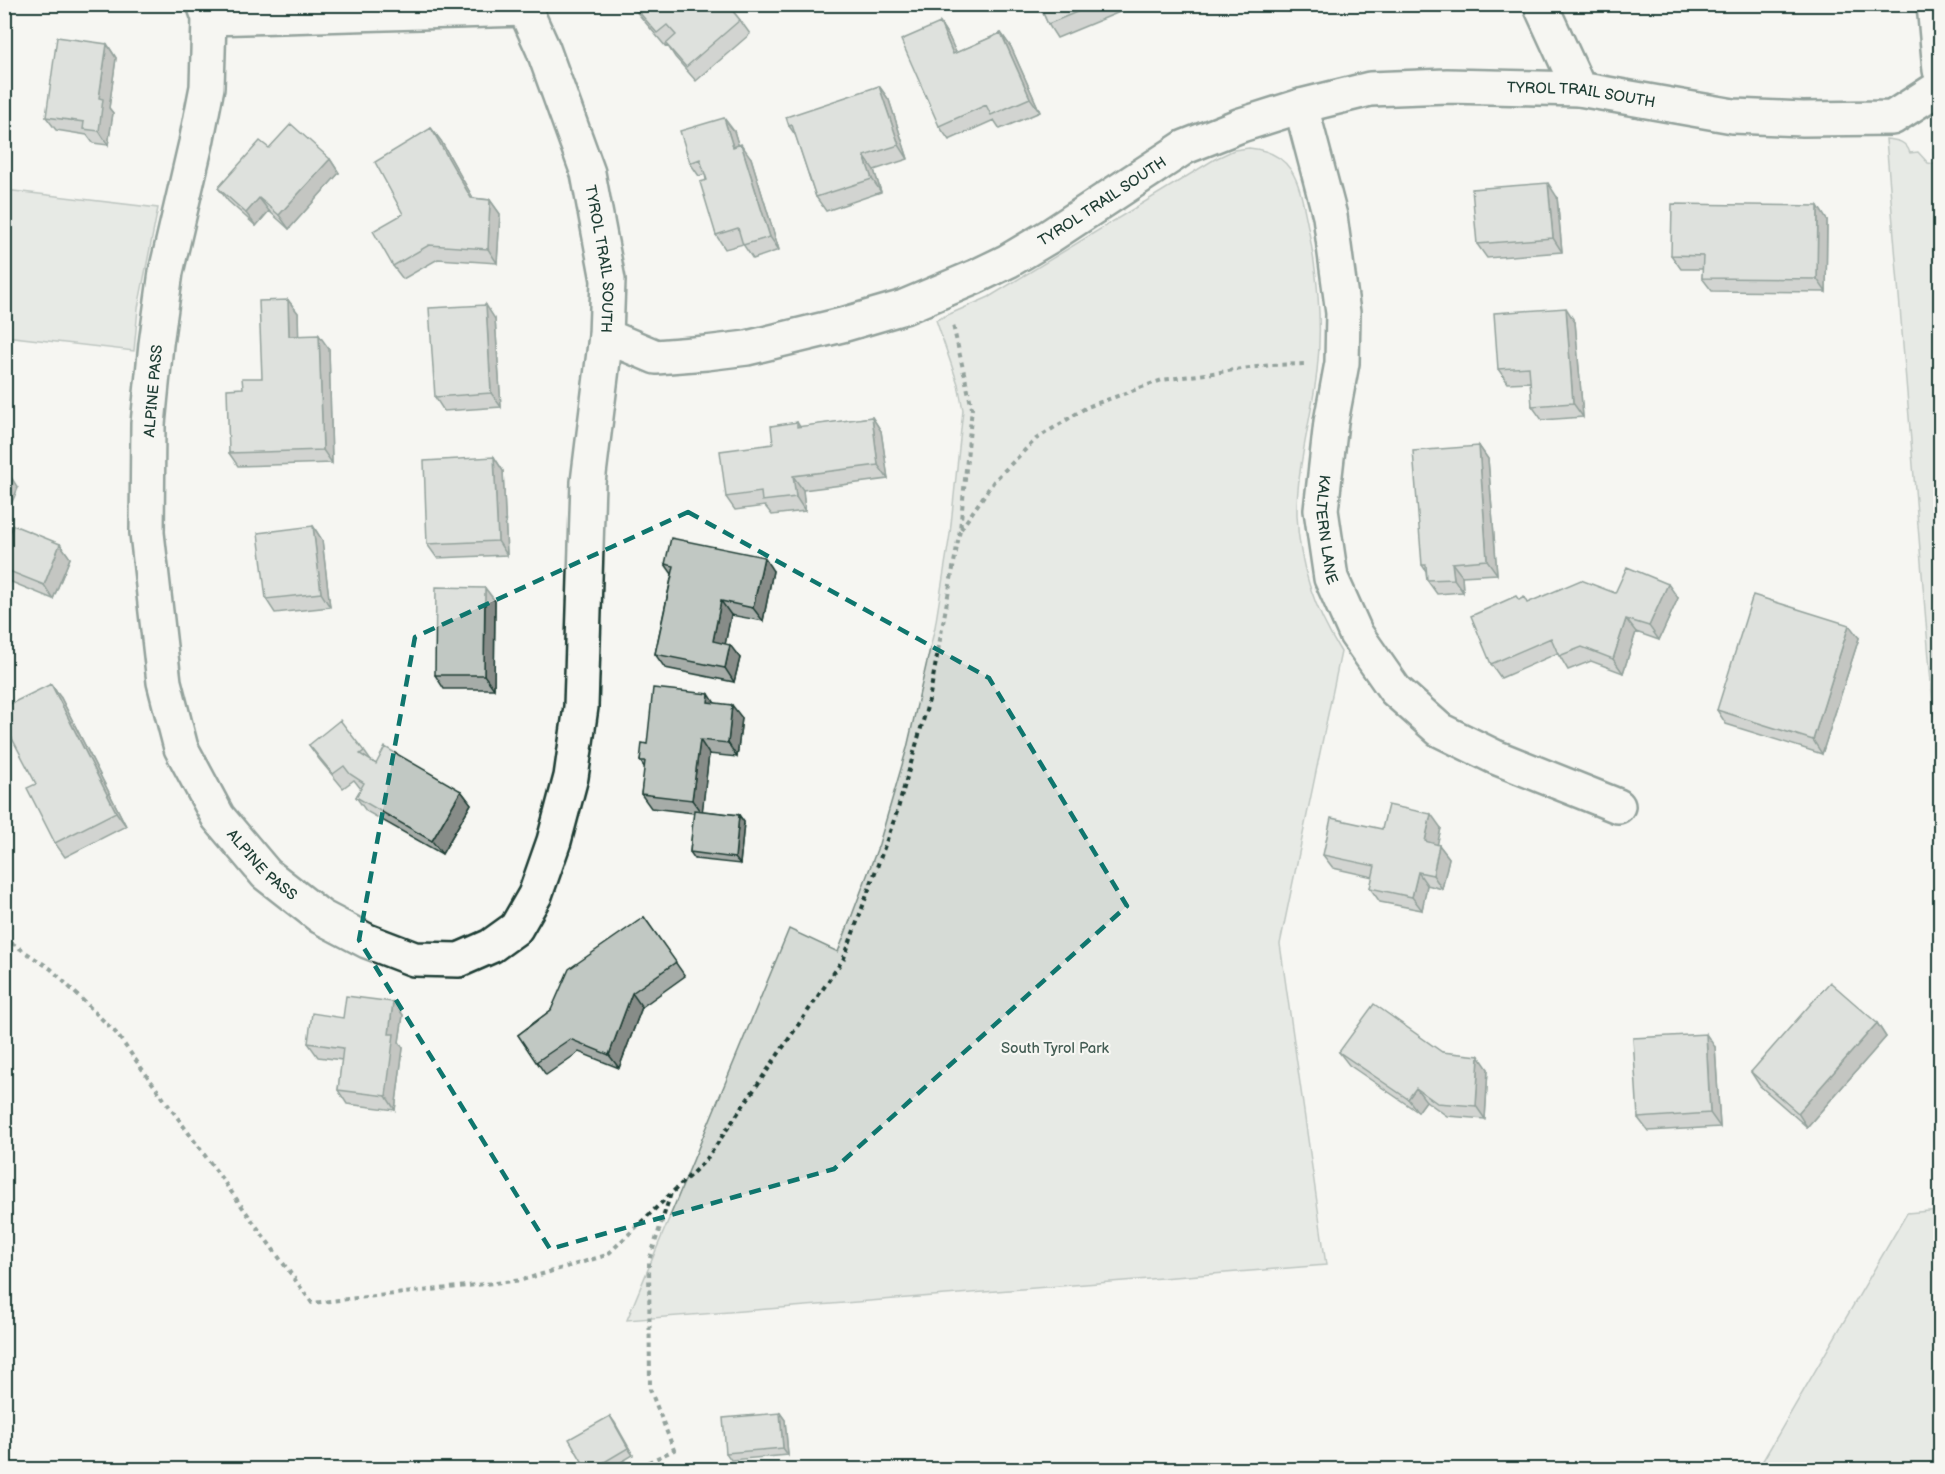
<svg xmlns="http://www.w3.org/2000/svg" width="1945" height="1474" font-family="'Balsamiq Sans',sans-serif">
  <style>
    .green { fill: #d6dbd6; stroke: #7a8c85; stroke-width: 1.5 }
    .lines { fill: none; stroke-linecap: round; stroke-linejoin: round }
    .minor-casing { stroke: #1f3d34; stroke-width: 38 }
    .path { stroke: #1f3d34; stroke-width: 4; stroke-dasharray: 4.5 4.5; stroke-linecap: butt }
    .minor { stroke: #f6f6f2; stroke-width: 33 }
    .wall { fill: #a6aca8; stroke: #1f3d34; stroke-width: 1.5 }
    .shaded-wall { fill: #878c88; stroke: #1f3d34; stroke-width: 1.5 }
    .building { fill: #c1c8c3; stroke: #1f3d34; stroke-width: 1.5 }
    .marked { fill: none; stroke: #0f766e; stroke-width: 4.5; stroke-dasharray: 12 8; stroke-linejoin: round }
    .labels { text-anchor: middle; stroke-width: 4.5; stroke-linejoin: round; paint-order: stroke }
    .street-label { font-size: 15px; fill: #1f3d34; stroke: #f6f6f2 }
    .park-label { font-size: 15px; fill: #445d54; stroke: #f6f6f2 }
  </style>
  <rect width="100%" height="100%" fill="#f6f6f2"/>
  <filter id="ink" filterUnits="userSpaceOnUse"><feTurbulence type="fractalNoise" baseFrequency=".0167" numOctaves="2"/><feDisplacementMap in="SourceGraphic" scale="12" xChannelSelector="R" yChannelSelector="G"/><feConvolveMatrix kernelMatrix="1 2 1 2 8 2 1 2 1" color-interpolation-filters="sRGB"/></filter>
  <g filter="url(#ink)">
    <path class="green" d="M1886,139C1897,140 1906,141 1910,153L1918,152L1928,163L1940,165V791Z
      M1249,148C1295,152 1299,184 1307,222C1317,272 1323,320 1317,371C1312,417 1296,469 1297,515C1299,564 1315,611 1341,652L1280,944L1326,1265L627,1320L789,929L838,952L879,844L907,748L935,627L950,534L963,410L958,384L936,320L989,297L1215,159L1234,150Z
      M5,190L158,208L138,308L134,351L5,336Z
      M1940,1210V1469H1758L1907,1213Z"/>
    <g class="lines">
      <g class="minor-casing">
        <g id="minor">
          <path id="s1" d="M204,4L209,18L207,87L196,143L166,272L156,344L148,424L147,533L164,682L181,748L218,817L266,874L321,917L367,941L414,959L459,960L491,946L516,928L535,895L554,841L571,777L581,707L588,482L606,336"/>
          <path id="s2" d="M526,4L525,9L543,49L588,173L608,280L606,336L656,357L706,353L747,348L842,325L904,307L975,277L1008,261L1050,236L1185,147L1241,125L1301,106L1370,89L1447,86L1579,89L1733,116L1803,119L1892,118L1940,87"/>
          <path d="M1540,4L1579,89"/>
          <path d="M1934,4L1940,70"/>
          <path d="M209,18L525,9"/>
          <path id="s3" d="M1301,106L1330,216L1343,313L1342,363L1331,422L1321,510L1331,578L1356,634L1395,690L1440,730L1495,757L1618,806"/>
        </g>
      </g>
      <path class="path" d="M961,529L994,481L1036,439L1087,407L1162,380L1271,365L1307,364
        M4,938L51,969L116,1033L312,1303L522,1280L607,1255L706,1160L844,958L897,812L929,700L960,530L972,408L953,325
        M632,1470L674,1450L650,1389L649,1261L671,1193"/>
      <use href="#minor" class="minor"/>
    </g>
    <path class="wall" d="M630,4H727L740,20L750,34L696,81L675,57L668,46L666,47Z
      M1039,4H1139L1057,38L1048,24Z
      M940,23L949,37L956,53L1001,33L1011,47L1040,112L1000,129L994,120L949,140L939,126Z
      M107,44L116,58L109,108L113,113L108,145L93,143L87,135L56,130L46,117Z
      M879,86L889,100L908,159L874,170L881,192L826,211L816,197L796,136L789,126Z
      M431,128L441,141L473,198L490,200L500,214L497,263L438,259L403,279L393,266L403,214Z
      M734,131L738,145L751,158L779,250L753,259L743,244L725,249L716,235L705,174L699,176L690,163Z
      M269,148L330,159L339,173L289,229L269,211L256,226L228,201L218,188Z
      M1557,197L1562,252L1487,258L1477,244Z
      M1827,220L1826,292L1712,291L1702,278L1703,269H1681L1671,255Z
      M288,300L298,313V336L329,349L332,463L238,466L229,453L243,388L262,378Z
      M495,319L501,407L444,411L435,397Z
      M1575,322L1583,417L1542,420L1532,406L1531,382L1508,383L1498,369Z
      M872,417L881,431L888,479L803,490L805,511L772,515L765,506L735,510L726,497L773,444L797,422L800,427Z
      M1479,446L1488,459L1497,574L1462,576L1463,592L1437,594L1427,580L1426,571L1422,565Z
      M494,457L503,471L507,555L437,558L427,544Z
      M313,526L322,540L330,607L275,613L266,599Z
      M4,532L10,534L60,544L70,558L53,599L4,579Z
      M665,564L773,571L763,621L731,615L725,644L740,658L734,682L665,668L655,654L672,574Z
      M485,588L495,601L494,689H444L435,675Z
      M1615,593L1678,598L1659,640L1636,632L1623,673L1591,661L1568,670L1558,653L1501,678L1491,664L1519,600L1528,603Z
      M1859,638L1822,754L1726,724L1717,710Z
      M61,698L126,826L65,857L55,843L36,784Z
      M715,703L742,718L737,757L709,754L702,811L739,815L744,822L740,864L695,859L690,852L694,813L651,808L641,794L645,768L640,761L647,744Z
      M309,745L364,751L371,761L376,764L461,791L471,804L442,854L366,811L356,797L361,789L354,780L343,788L319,759Z
      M1441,828L1437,844L1439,845L1449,858L1442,889L1427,885L1422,910L1380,902L1370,888L1373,877L1333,868L1323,855L1382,829Z
      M644,917L685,976L642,1007L619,1068L579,1052L546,1075L518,1035L551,1010Z
      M393,1002L403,1015L399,1042L403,1048L395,1110L347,1104L338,1090L342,1060L318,1057L308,1043L343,1018Z
      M1877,1023L1886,1037L1807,1127L1760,1086L1751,1072Z
      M1715,1047L1720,1127L1648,1131L1638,1118Z
      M1339,1052H1442L1488,1069L1485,1119L1447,1116L1426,1101L1418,1112L1349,1065Z
      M780,1413L785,1420L788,1455L731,1460L726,1453Z
      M610,1416L633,1455L608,1470H587Z"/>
    <path class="shaded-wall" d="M940,23L949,37L963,68L953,54Z
      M1001,33L1011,47L1040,112L1030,98Z
      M107,44L116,58L109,108L113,113L108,145L99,131V98Z
      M879,86L889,100L908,159L899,145Z
      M724,118L734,131L743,160L733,147Z
      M431,128L441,141L481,212L471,198Z
      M741,144L751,158L779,250L770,237Z
      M864,156L874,170L881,192L872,179Z
      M330,159L339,173L289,229L279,215Z
      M1548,183L1557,197L1562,252L1553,238Z
      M259,198L269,211L256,226L246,213Z
      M490,200L500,214L497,263L488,249Z
      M1818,206L1827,220L1826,292L1817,279Z
      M288,300L298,313L299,349L289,336Z
      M486,305L495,319L501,407L491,393Z
      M1566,308L1575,322L1583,417L1573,403Z
      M319,335L329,349L332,463L323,450Z
      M872,417L881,431L888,479L878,465Z
      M1479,446L1488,459L1497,574L1487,560Z
      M494,457L503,471L507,555L498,541Z
      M9,474L18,488L4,521V485Z
      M793,476L803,490L805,511L796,497Z
      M313,526L322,540L330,607L321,593Z
      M60,544L70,558L53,599L44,585Z
      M764,557L773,571L763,621L753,608Z
      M1452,563L1462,576L1463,592L1454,579Z
      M1668,584L1678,598L1659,640L1649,626Z
      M485,588L495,601L494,689L484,675Z
      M721,601L731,615L723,655L713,641Z
      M1626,619L1636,632L1623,673L1613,659Z
      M1849,625L1859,638L1822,754L1813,740Z
      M730,645L740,658L734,682L725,668Z
      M51,684L61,698L126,826L116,812Z
      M709,694L718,708L708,702Z
      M732,705L742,718L737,757L728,743Z
      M700,740L709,754L702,814L692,800Z
      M461,791L471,804L442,854L432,841Z
      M1431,814L1441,828L1435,855L1425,841Z
      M739,815L744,822L740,864L735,858Z
      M1439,845L1449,858L1442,889L1433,875Z
      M1418,872L1427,885L1422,910L1412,897Z
      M632,993L642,1007L619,1068L609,1055Z
      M393,1002L403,1015L399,1042L403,1048L395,1110L386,1096L389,1034Z
      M1877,1023L1886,1037L1807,1127L1798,1113Z
      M1706,1034L1715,1047L1720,1127L1710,1113Z
      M1479,1056L1488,1069L1485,1119L1476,1106Z
      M1416,1088L1426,1101L1418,1112L1408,1099Z
      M780,1413L785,1420L788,1455L783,1448Z
      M610,1416L615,1423L633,1455L628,1448Z"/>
    <path class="building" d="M632,4H727L740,20L686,67L666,44L676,35L667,25L657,33Z
      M1039,4H1096L1048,24Z
      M940,23L953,54L1001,33L1030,98L991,115L986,105L939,126L901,40Z
      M57,37L107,44L99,98L103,99L99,131L83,129L84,122L46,117Z
      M879,86L899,145L864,156L872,179L816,197L792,125L789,126L786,117Z
      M724,118L733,147L741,144L770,237L743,245L738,228L716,235L700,182L707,180L700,159L690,163L680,131Z
      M291,124L330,159L279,215L259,198L246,213L218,188L260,141L269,148Z
      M431,128L471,198L490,200L488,249L429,245L393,266L373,231L403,214L375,162Z
      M1548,183L1553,238L1477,244L1472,189Z
      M1672,204L1818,206L1817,279L1702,278L1703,256L1671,255Z
      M288,300L289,336L319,335L323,450L229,453L227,389L243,388L242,378H262L259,301Z
      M486,305L491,393L435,397L429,308Z
      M1566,308L1573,403L1532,406L1529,367L1498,369L1494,313Z
      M872,417L878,465L793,476L796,497L762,501L761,492L726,497L720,451L773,444L771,426L797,422V427Z
      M1479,446L1487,560L1452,563L1454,579L1427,580L1426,565H1422L1413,451Z
      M494,457L498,541L427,544L424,461Z
      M4,473L9,474L4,485Z
      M13,525L60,544L44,585L4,569V532L10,534Z
      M313,526L321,593L266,599L258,533Z
      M671,538L764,557L753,608L721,601L713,641L730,645L725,668L655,654L674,566L665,564Z
      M1627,567L1668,584L1649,626L1626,619L1613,659L1582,647L1559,656L1551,638L1491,664L1471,616L1516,596L1519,600L1524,597L1527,603L1581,580L1615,593Z
      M436,587L485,588L484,675H435Z
      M1753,595L1849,625L1813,740L1717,710Z
      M51,684L116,812L55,843L27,788L36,784L4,723V707Z
      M653,688L709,694L708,702L732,705L728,743L700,740L692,800L641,794L645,761H640L642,743L647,744Z
      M340,720L364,751L360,754L376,764L385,747L461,791L432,841L356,797L364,783L350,774L344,766L333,774L309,745Z
      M1388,805L1431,814L1425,841L1439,845L1433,875L1418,872L1412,897L1370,888L1375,866L1323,855L1331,818L1382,829Z
      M694,810L739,815L735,858L690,852Z
      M644,917L676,962L632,993L609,1055L570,1039L536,1062L518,1035L551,1010L569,969Z
      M1830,982L1877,1023L1798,1113L1751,1072Z
      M346,996L393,1002L389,1034H394L386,1096L338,1090L343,1048L308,1043L312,1013L343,1018Z
      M1374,1004L1442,1052L1479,1056L1476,1106L1437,1103L1416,1088L1408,1099L1339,1052Z
      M1706,1034L1710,1113L1638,1118L1633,1038Z
      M780,1413L783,1448L726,1453L723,1418Z
      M610,1416L628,1448L591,1470H587L569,1439Z"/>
  </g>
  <path d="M0 0H1945V1474H0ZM688,512L989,678L1127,906L834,1169L550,1249L359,940L415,637Z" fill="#f6f6f2" fill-opacity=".55" fill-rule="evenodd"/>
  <path class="marked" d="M688,512L989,678L1127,906L834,1169L550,1249L359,940L415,637Z"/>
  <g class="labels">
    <g class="street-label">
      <text dy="5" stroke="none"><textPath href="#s2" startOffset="1384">TYROL TRAIL SOUTH</textPath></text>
      <text dy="5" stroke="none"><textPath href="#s2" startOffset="879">TYROL TRAIL SOUTH</textPath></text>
      <text dy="5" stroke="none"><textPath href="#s2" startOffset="268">TYROL TRAIL SOUTH</textPath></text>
      <text transform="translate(153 391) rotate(-85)" y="5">ALPINE PASS</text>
      <text dy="5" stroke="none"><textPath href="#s3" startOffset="430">KALTERN LANE</textPath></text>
      <text dy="5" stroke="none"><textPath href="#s1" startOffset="897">ALPINE PASS</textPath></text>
    </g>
    <g class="park-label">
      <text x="1055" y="1053">South Tyrol Park</text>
    </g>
  </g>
  <rect width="1945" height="1474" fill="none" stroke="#f6f6f2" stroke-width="24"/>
  <rect x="12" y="12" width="1921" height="1450" fill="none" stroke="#1f3d34" stroke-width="2" filter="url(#ink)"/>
</svg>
